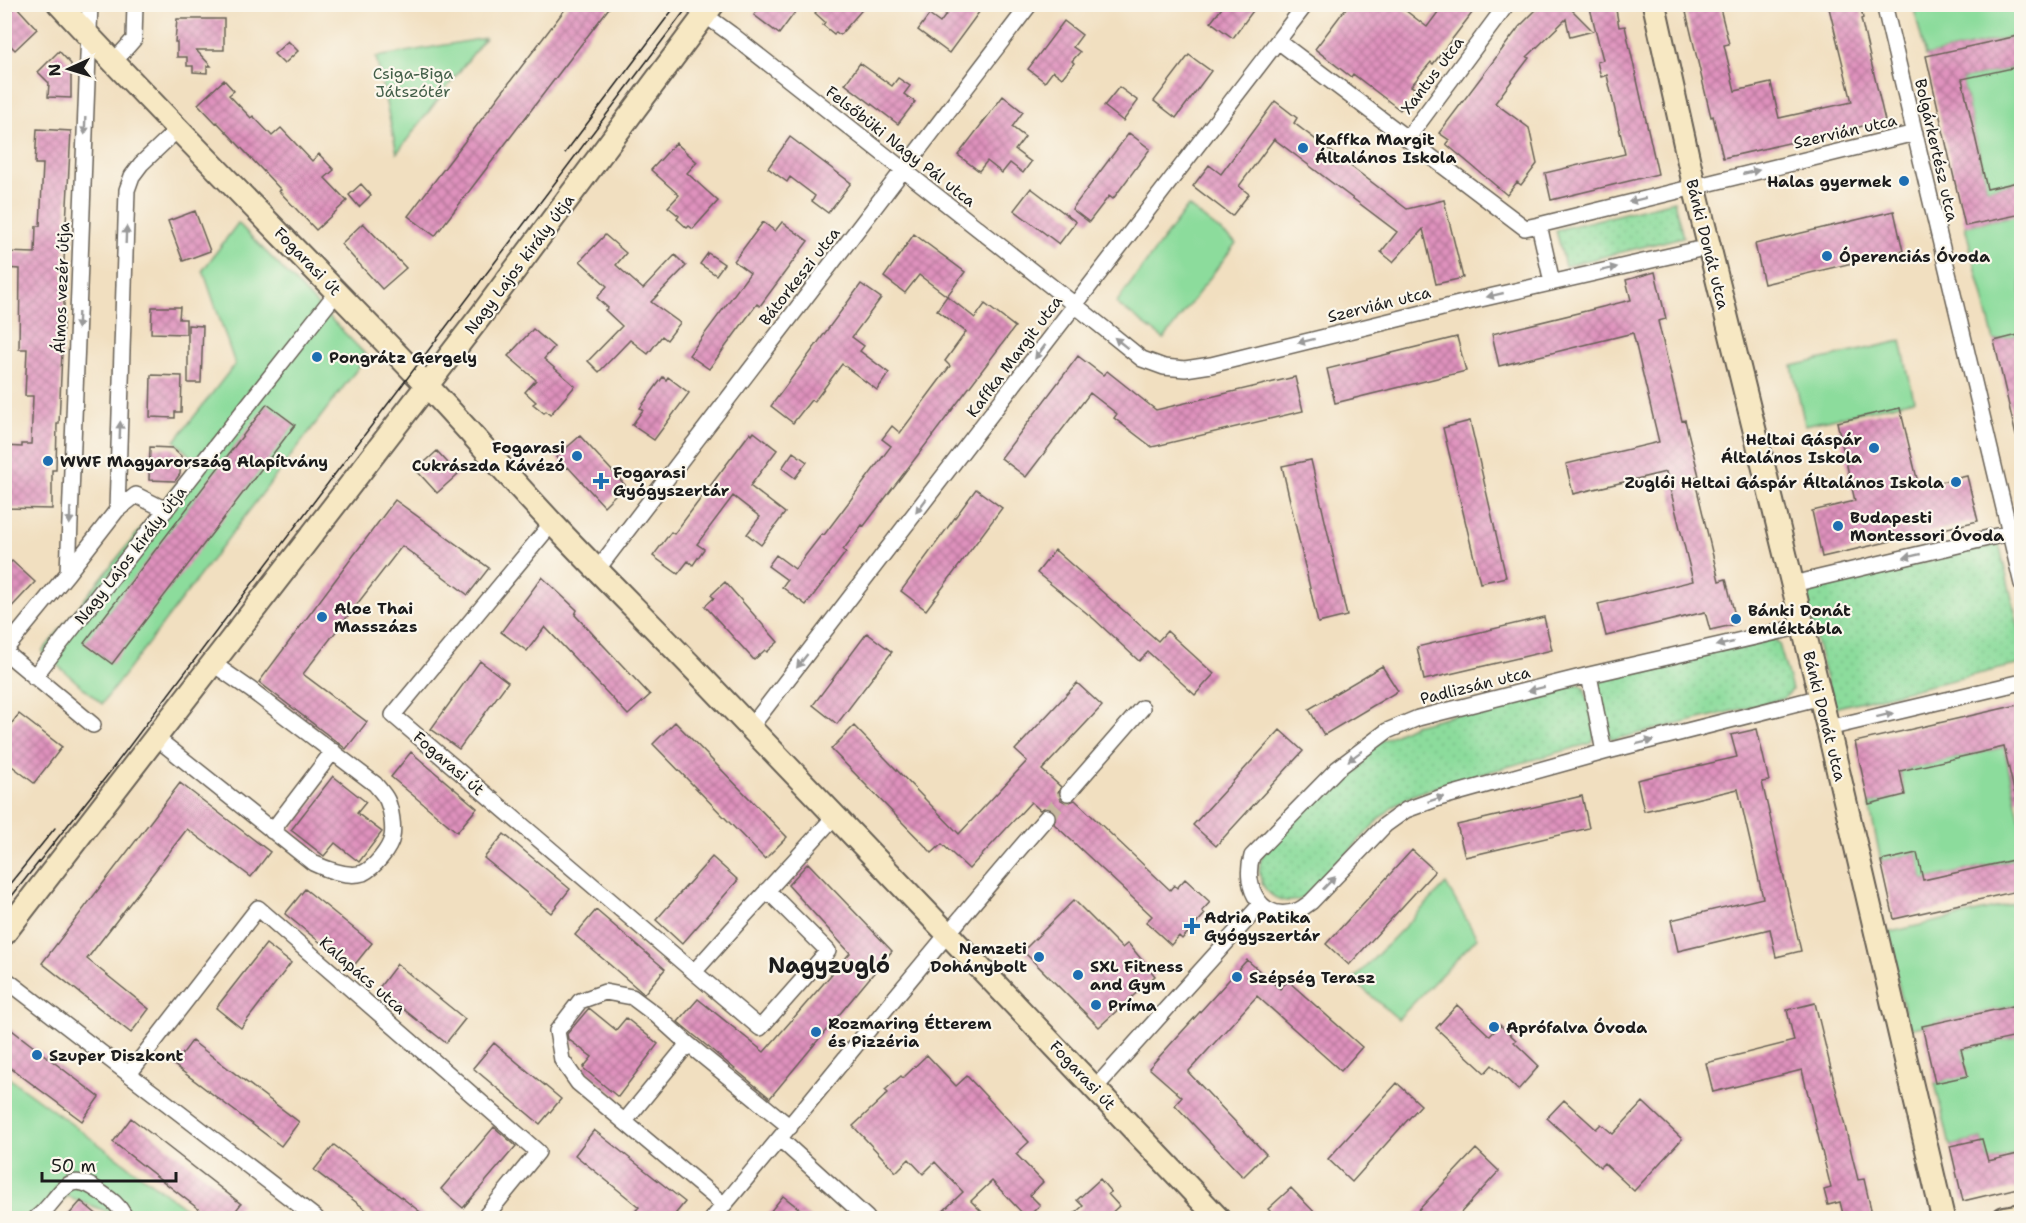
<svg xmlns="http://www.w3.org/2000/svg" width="2026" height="1223" font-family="'Shantell Sans',sans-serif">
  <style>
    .grass { fill: url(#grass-dots); stroke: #547c5c; stroke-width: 1.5 }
    .park { fill: #8cdc9c; stroke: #547c5c; stroke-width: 1.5 }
    .building { fill: url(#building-cross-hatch) }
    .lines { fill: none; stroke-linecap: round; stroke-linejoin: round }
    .street-tunnel { stroke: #c6b89f; stroke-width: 15; stroke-dasharray: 15 8; stroke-linecap: butt }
    .street-casing { stroke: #676055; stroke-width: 18 }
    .secondary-casing { stroke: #676055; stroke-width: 26 }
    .street { stroke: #fff; stroke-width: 15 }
    .secondary { stroke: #f7e8c3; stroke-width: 22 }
    .tram { stroke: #1c1c1c; stroke-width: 1.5 }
    .oneway { fill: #999 }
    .poi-dot { fill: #1f6fb2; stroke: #fbf7ec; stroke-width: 2 }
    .labels { text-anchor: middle; stroke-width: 4.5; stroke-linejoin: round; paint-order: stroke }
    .park-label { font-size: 16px; fill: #435f49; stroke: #fbf7ec }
    .street-label { font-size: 16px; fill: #1c1c1c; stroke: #fbf7ec }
    .poi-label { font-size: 16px; font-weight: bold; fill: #1c1c1c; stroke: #fbf7ec; text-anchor: start }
    .district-label { font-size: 22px; font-weight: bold; fill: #1c1c1c; stroke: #fbf7ec }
  </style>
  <defs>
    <pattern id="grass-dots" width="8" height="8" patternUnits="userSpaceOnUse" patternTransform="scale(1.5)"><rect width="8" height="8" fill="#8cdc9c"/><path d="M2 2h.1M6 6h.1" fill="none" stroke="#78bc86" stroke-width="1.8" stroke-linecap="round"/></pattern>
    <pattern id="building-cross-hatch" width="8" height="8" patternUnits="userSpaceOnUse" patternTransform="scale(1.5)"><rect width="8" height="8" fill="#df92bd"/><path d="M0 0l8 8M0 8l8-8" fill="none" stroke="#b47699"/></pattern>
  </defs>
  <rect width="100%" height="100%" fill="#fbf7ec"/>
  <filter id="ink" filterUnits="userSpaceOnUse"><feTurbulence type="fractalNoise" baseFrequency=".0167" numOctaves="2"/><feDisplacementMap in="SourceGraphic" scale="12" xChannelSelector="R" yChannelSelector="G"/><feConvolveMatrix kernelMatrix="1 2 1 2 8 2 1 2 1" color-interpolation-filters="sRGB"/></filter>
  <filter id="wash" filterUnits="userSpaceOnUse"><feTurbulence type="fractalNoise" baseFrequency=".008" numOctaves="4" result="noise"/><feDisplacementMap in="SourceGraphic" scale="24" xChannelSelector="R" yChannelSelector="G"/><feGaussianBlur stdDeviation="1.35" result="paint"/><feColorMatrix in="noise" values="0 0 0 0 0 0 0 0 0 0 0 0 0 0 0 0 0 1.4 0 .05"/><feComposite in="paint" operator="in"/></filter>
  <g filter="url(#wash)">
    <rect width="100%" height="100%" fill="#f1dfc0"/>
    <path class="grass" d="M1674,201L1683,237L1565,266L1556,230Z
      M1999,544L2021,637V664L1833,708L1804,591Z
      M1773,638L1779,644L1792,690L1783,699L1616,739L1610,738C1605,728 1594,693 1597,684C1599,680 1600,679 1603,676Z
      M1578,684L1584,687L1596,733L1592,743L1436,787L1413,795L1394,806L1379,819L1310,894C1280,916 1246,884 1265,850L1367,748L1414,725Z"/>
    <path class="park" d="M1913,5H2021V35L1926,56Z
      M485,38L397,153L376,57Z
      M2021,66V181L1987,189L1962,79Z
      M1188,206L1236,243L1164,339L1116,303Z
      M2021,214V334L1994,341L1965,226Z
      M238,223L367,356L102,704L42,652L195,461L175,441L235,364L203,270Z
      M1901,341L1914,400L1805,425L1792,366Z
      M2004,747L2021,826V858L1923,880L1917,853L1881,861L1869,804L1905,795L1900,771Z
      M1446,884L1477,938L1398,1019L1353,980Z
      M2021,902V1004L1909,1029L1886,933Z
      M2021,1036V1153L1988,1161L1982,1139L1950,1146L1935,1083L1967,1075L1961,1049Z
      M9,1078L199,1218H123L67,1196L49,1218H5L4,1085Z"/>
    <g id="blocks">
      <path class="building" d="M569,4H612L435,236L408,216Z
        M762,4H801L779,34L754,15Z
        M822,4H867L840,35L836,32L834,34L823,25L825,22L815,13Z
        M954,4H985L949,53L918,30L929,15L940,23Z
        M1225,4H1258L1233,38L1211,22Z
        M1349,4H1397L1427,27L1444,4H1479L1433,64L1431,62L1411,86L1416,89L1400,110L1353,74L1351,77L1315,49Z
        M1542,4H1566L1593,31L1570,37L1566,19L1527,57L1529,58L1495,103L1529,128L1537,164L1521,185L1517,182L1507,195L1446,144L1449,140L1439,133L1519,27Z
        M1589,4H1615L1619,27L1625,26L1658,174L1551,200L1545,173L1625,154L1607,75L1601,77L1597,62L1603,60Z
        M1719,4L1729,44L1724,45L1735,91L1771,83L1779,118L1852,102L1828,4H1860L1863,18L1861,19L1885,121L1723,158L1713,116L1711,117L1686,12Z
        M16,6L37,29L15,50L4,39V17Z
        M177,19H224V50H196L211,66H207V73L193,72V66H187V57H177V42H175Z
        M1064,21L1082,35L1073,47L1080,52L1072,61L1074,63L1062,78L1053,71L1045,82L1028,69Z
        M2022,35V66L1962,79L1987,189L2022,181V214L1965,226L1926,56Z
        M288,41L298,51L284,64L274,54Z
        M59,51L71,64V98L48,97L49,83L38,72Z
        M1189,55L1211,71L1176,118L1154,101Z
        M860,63L892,86L898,78L910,86L904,94L915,102L898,124L845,84Z
        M224,80L234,91L229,95L251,118L253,116L272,136L281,128L312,161L319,154L334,170L325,178L347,201L316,230L279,191L281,190L217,122L216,123L198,104Z
        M1119,87L1138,101L1123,121L1104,106Z
        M1003,96L1023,112L1012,127L1025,137L1015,150L1031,162L1023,173L1010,163L1002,173L987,161L979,171L958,155Z
        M1275,101L1297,118L1294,123L1407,209L1444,200L1463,278L1436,284L1423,229L1393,262L1381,252L1397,232L1274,139L1239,186L1249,194L1232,216L1193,186L1209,165L1221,174Z
        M37,129L71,131L63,279H65L59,424H57L56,470H52V509L4,508V446L22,447V444H31L33,396H25L27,349H19L20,269L4,268V252L35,253L36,226H40L43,164H35Z
        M1129,133L1150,149L1113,199L1109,196L1089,222L1072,209Z
        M790,137L851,183L828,213L812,201L815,196L790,177L787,182L768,168Z
        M676,143L697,162L687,173L718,201L693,229L689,226L687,228L677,219L679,216L668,207L679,195L651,170Z
        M361,184L371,195L359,207L349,195Z
        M1031,188L1076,222L1059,244L1014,210Z
        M195,211L210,251L183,261L168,221Z
        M1894,211L1903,251L1764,284L1755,244Z
        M763,222L775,231L782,222L808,241L760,306L757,304L709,369L689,355L750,273L734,261Z
        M363,223L406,268L382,289L341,244Z
        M914,234L965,272L947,296L919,275L905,293L884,277Z
        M605,235L626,253L616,265L643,289L675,255L686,266L651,302L680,323L667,340L662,336L648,354L630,340L599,372L588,361L622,326L605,310L608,308L597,298L607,286L580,261Z
        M708,253L724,264L716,275L700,264Z
        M1655,272L1666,319L1658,321L1682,421L1685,420L1699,476L1694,477L1719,581L1726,579L1737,624L1710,630L1705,612L1606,636L1598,604L1693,581L1666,472L1573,494L1566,464L1659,442L1633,333L1499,366L1492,334L1631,300L1626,280Z
        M861,284L881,298L852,337L864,346L860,351L889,373L877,390L842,364L814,402L811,400L793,423L771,406Z
        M947,296L975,318L985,304L1015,327L864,526L862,525L843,550L846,552L806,605L782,587L787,580L768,566L776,555L795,569L822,534L824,535L891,446L882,439L892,426L900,433L950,366L945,361L966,332L937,310Z
        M152,307H180L179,319H186V334L151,333Z
        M188,325L203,326L201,383H188Z
        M533,329L554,347L544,359L575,386L550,415L546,411L544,413L533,404L536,402L525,392L536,380L508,356Z
        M2022,334V435L2016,436L1994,341Z
        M1457,337L1466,371L1335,403L1327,369Z
        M1078,356L1103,375L1107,371L1156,410L1295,377L1303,411L1152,447L1114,418L1117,414L1090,393L1026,477L1001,458Z
        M151,375L182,376L181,412H175V418L150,417Z
        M663,377L666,380L668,377L689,393L654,440L632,425L643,410L640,408Z
        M267,404L295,425L112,664L84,643Z
        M1900,408L1919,487L1967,476L1978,521L1822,557L1812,511L1855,501L1837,422Z
        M1470,421L1506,577L1480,583L1443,428Z
        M754,432L777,450L750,486L785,513L761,545L747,534L760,517L733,496L697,544L704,549L693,565L688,561L678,574L653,556L671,532L674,534L750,433L752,435Z
        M580,436L625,485L604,506L568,467L567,468L556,457Z
        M150,447L172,448L181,456L180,474L175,481L149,480Z
        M437,451L458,474L437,493L416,470Z
        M793,452L807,462L795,478L782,468Z
        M1311,460L1347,616L1318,623L1282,466Z
        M976,489L1002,508L926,610L901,591Z
        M395,500L489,568L468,595L402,546L303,674L367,722L346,749L259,682Z
        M1055,550L1158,641L1167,631L1214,674L1195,695L1148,652L1139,661L1094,619L1037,573Z
        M12,561L35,582L4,615V569Z
        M542,577L577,610L575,615L650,695L628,715L545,627L527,651L501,632Z
        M725,582L778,642L767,652L765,650L754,660L705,606L714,598L711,595Z
        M1544,617L1552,650L1424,680L1417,647Z
        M867,633L892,652L837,724L813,705Z
        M480,661L508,682L459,749L431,729Z
        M1382,666L1398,691L1324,735L1309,709Z
        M1077,683L1102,706L1042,770L1061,787L1058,792L1061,800L1067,803L1075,800L1170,890L1174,885L1177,888L1185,879L1210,902L1202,911L1205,914L1182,939L1179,936L1171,945L1146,922L1152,916L1054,824L1056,814L1053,809L1044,808L1040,810L1031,802L969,869L942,844L932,853L831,749L854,726L959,834L1027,761L1015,750Z
        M2022,704V799H2016L2004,747L1900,771L1905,795L1869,804L1855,742Z
        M19,714L62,747L34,783L4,760V733Z
        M675,722L787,837L765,859L653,744Z
        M1757,729L1769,781L1762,782L1801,951L1776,957L1770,929L1678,951L1671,920L1763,898L1738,789L1644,811L1637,780L1737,757L1731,735Z
        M1280,730L1303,751L1216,846L1193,825Z
        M411,752L477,808L457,832L391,777Z
        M333,776L366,802L357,813L382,832L359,862L335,843L324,856L291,830Z
        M180,783L270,852L251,877L187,829L87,959L149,1009L131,1033L42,963Z
        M1582,796L1589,828L1465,857L1457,825Z
        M504,834L570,889L551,913L484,858Z
        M1412,850L1435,871L1349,965L1326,944Z
        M1917,853L1923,880L2022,858V890L1894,919L1881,861Z
        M712,857L738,880L682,944L656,920Z
        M808,863L892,951L770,1098L678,1022L698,999L764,1052L850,953L788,885Z
        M305,889L372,943L352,968L285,914Z
        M1074,900L1122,948L1128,943L1155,976L1099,1027L1023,951Z
        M596,910L665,969L644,994L575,935Z
        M266,944L291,963L241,1028L216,1008Z
        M1247,960L1280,989L1288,981L1362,1047L1341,1071L1257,996L1188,1072L1266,1154L1243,1177L1175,1105L1182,1097L1149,1068Z
        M397,964L465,1019L446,1043L378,989Z
        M1815,1003L1858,1180L1864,1179L1873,1218H1844L1840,1202L1828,1205L1824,1190L1831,1188L1802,1070L1713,1092L1706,1063L1794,1041L1787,1010Z
        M2022,1004V1036L1961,1049L1968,1076L1935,1083L1922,1026Z
        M1457,1005L1490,1036L1500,1025L1516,1040L1514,1042L1539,1066L1518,1090L1492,1065L1485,1073L1436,1028Z
        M589,1008L616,1030L626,1018L658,1044L618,1097L583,1068L592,1057L568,1039L567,1034Z
        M4,1024L99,1097L82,1121L4,1063Z
        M192,1041L299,1122L281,1146L174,1065Z
        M494,1043L561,1099L540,1124L473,1068Z
        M927,1055L956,1086L967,1076L1029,1142L1016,1154L1043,1182L1030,1195L1040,1205L1027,1218L992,1181L971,1201L988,1218H936L963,1192L935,1162L923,1174L909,1159L896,1172L853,1126L888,1093L885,1090L901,1076L903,1078Z
        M1397,1083L1421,1105L1352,1182L1328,1159Z
        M1564,1100L1596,1129L1601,1124L1613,1134L1643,1102L1682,1139L1634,1191L1604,1163L1600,1167L1547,1118Z
        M131,1118L241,1204L230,1218H210L113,1142Z
        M494,1127L516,1146L463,1208L441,1189Z
        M594,1130L685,1202L672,1218H629L639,1207L575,1155Z
        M1982,1139L1988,1161L2022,1153V1187L1963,1201L1950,1146Z
        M334,1145L428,1218H377L314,1170Z
        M1476,1149L1499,1171L1456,1218H1411Z
        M1100,1179L1111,1192L1108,1194L1119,1206L1106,1218H1069L1083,1206L1077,1200Z
        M1291,1188L1320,1218H1277L1268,1209Z
        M783,1196L811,1218H765Z
        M81,1201L101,1218H66Z"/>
    </g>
  </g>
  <g filter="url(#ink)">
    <use href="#blocks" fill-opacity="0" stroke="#676055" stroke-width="1.5"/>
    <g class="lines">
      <path class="street-tunnel" d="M1047,817L1068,793"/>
      <g class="street-casing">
        <path id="street" d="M690,4L731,34L1075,305L1142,359L1164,367L1185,369L1211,365L1467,302L1709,247
          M1884,4L2022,584
          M1278,41L1525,228L1539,225L1552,282
          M113,63L134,39L135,4
          M1407,139L1507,4
          M1539,225L1915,133
          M117,510L127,190L132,176L141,164L179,128
          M552,523L393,715L694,972
          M597,570L1030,4
          M68,573L90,4
          M1793,584L2022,530
          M1803,626L1589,675L1418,718L1387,731L1337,769L1252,856C1242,887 1262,925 1299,910C1303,908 1308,904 1311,902L1385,825L1406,810L1439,798L1604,752L1821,697
          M4,651L68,573L117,510L136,495L166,510
          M4,651L93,725
          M1589,675L1604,752
          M34,677L337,292
          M750,728L1306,4
          M1828,728L2022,682
          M155,737L313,863C326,869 347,878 363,873C374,868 390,849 392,837C394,827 391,809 387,800C384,794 379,789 375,784L251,690L212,663
          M1068,793L1142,708
          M272,831L333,751
          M767,890L828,951L760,1028L694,972C740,920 787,869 834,817
          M4,978L316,1218
          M129,1074L258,908L538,1152L484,1218
          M1095,1088L1261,904
          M625,1121L688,1044
          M780,1139L867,1218
          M724,1205L578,1083L562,1060L557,1031L580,1001L605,992L632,997L656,1015L688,1044L790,1127
          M36,1218C61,1200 64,1165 100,1192C110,1199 118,1204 124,1215L123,1218
          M713,1218C825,1086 932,948 1047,817"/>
      </g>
      <g class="secondary-casing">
        <path id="secondary" d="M59,4C176,130 298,251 417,375C463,423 507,475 553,524C601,575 651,624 700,675C873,856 1046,1036 1218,1218
          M1654,4L1694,185L1828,728L1943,1218
          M4,934L482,314L713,4
          M2004,1218L2022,1215"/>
      </g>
      <use href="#street" class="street"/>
      <use href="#secondary" class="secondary"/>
      <path class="tram" d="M565,153L677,4
        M4,891L55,828
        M4,906L109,773L690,4"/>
    </g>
    <defs><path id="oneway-solid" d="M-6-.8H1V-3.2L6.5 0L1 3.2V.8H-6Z" transform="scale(1.5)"/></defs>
    <g class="oneway">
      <use href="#oneway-solid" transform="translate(85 126) rotate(92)"/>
      <use href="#oneway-solid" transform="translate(1751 172) rotate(-13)"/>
      <use href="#oneway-solid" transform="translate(1637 200) rotate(166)"/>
      <use href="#oneway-solid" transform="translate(126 235) rotate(-88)"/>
      <use href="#oneway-solid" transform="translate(1609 269) rotate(-13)"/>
      <use href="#oneway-solid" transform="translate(1495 295) rotate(167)"/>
      <use href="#oneway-solid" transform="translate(78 321) rotate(92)"/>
      <use href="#oneway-solid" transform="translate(1306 341) rotate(166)"/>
      <use href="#oneway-solid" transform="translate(1121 343) rotate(-141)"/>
      <use href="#oneway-solid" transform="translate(1040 352) rotate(127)"/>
      <use href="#oneway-solid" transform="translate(120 430) rotate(-88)"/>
      <use href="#oneway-solid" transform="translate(921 506) rotate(127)"/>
      <use href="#oneway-solid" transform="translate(70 516) rotate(92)"/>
      <use href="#oneway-solid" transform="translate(1912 556) rotate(167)"/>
      <use href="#oneway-solid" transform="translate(1725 644) rotate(167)"/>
      <use href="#oneway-solid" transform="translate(802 661) rotate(128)"/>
      <use href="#oneway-solid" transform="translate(1536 689) rotate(166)"/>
      <use href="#oneway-solid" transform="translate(1885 715) rotate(-14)"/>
      <use href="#oneway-solid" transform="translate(1645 742) rotate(-14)"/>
      <use href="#oneway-solid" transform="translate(1355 756) rotate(143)"/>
      <use href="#oneway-solid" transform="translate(1436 799) rotate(-18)"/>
      <use href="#oneway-solid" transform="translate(1329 883) rotate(-46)"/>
    </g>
  </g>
  <g class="poi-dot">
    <circle cx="1303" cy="148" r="6"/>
    <circle cx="1904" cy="181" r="6"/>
    <circle cx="1827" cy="256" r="6"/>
    <circle cx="317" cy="357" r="6"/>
    <circle cx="1874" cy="448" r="6"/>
    <circle cx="577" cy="456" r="6"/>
    <circle cx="48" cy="461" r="6"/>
    <path d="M598 472h6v6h6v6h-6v6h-6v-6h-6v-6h6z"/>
    <circle cx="1956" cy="482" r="6"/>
    <circle cx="1838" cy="526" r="6"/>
    <circle cx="322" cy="617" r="6"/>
    <circle cx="1736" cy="619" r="6"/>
    <path d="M1189 917h6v6h6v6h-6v6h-6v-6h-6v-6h6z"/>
    <circle cx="1039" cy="957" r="6"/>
    <circle cx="1078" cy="975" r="6"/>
    <circle cx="1237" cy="977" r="6"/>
    <circle cx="1096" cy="1005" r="6"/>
    <circle cx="1494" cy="1027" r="6"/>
    <circle cx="816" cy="1032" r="6"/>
    <circle cx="37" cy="1055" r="6"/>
  </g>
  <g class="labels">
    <g class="park-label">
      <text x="413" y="79">Csiga-Biga<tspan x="413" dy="18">Játszótér</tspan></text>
    </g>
    <g class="street-label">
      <text transform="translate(1432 75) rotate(-53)" y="6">Xantus utca</text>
      <text transform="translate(1845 131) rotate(-13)" y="6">Szervián utca</text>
      <text transform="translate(901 146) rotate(38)" y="6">Felsőbüki Nagy Pál utca</text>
      <text transform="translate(1937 150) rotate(77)" y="6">Bolgárkertész utca</text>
      <text transform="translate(1708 244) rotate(76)" y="6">Bánki Donát utca</text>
      <text transform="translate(308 261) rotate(46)" y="6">Fogarasi út</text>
      <text transform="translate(519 264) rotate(-53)" y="6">Nagy Lajos király útja</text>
      <text transform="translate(799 276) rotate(-52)" y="6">Bátorkeszi utca</text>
      <text transform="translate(61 288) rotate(-88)" y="6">Álmos vezér útja</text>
      <text transform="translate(1379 304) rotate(-14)" y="6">Szervián utca</text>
      <text transform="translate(1014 356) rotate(-53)" y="6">Kaffka Margit utca</text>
      <text transform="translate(130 555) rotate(-52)" y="6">Nagy Lajos király útja</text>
      <text transform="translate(1475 685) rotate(-14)" y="6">Padlizsán utca</text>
      <text transform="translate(1825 716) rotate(76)" y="6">Bánki Donát utca</text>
      <text transform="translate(449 763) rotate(41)" y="6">Fogarasi út</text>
      <text transform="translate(363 975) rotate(41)" y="6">Kalapács utca</text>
      <text transform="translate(1083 1075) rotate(47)" y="6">Fogarasi út</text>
    </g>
    <g class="poi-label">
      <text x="1315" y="145">Kaffka Margit<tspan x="1315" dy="18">Általános Iskola</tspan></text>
      <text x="1892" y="187" text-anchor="end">Halas gyermek</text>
      <text x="1839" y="262">Óperenciás Óvoda</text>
      <text x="329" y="363">Pongrátz Gergely</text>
      <text x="1862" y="445" text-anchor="end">Heltai Gáspár<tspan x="1862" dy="18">Általános Iskola</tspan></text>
      <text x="565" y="453" text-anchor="end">Fogarasi<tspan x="565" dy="18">Cukrászda Kávézó</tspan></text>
      <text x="60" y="467">WWF Magyarország Alapítvány</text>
      <text x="613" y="478">Fogarasi<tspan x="613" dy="18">Gyógyszertár</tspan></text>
      <text x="1944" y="488" text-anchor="end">Zuglói Heltai Gáspár Általános Iskola</text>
      <text x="1850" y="523">Budapesti<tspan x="1850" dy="18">Montessori Óvoda</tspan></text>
      <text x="334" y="614">Aloe Thai<tspan x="334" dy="18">Masszázs</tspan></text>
      <text x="1748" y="616">Bánki Donát<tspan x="1748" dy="18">emléktábla</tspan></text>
      <text x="1204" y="923">Adria Patika<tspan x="1204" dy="18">Gyógyszertár</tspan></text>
      <text x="1027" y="954" text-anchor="end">Nemzeti<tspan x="1027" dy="18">Dohánybolt</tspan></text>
      <text x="1090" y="972">SXL Fitness<tspan x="1090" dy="18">and Gym</tspan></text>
      <text x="1249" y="983">Szépség Terasz</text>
      <text x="1108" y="1011">Príma</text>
      <text x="828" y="1029">Rozmaring Étterem<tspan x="828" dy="18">és Pizzéria</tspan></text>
      <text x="1506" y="1033">Aprófalva Óvoda</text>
      <text x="49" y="1061">Szuper Diszkont</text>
    </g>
    <g class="district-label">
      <text x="829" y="973">Nagyzugló</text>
    </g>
  </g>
  <rect width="2026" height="1223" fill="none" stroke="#fbf7ec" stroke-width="24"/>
  <g transform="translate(69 69) rotate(266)" stroke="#fbf7ec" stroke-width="4.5" paint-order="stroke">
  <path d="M0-4.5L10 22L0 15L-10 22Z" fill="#1c1c1c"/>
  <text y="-9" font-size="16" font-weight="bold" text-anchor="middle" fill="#1c1c1c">N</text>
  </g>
  <path d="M42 1172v9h134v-9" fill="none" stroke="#1c1c1c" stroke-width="3"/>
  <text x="51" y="1172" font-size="18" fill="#1c1c1c" stroke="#fbf7ec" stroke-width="4.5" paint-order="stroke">50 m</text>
</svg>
